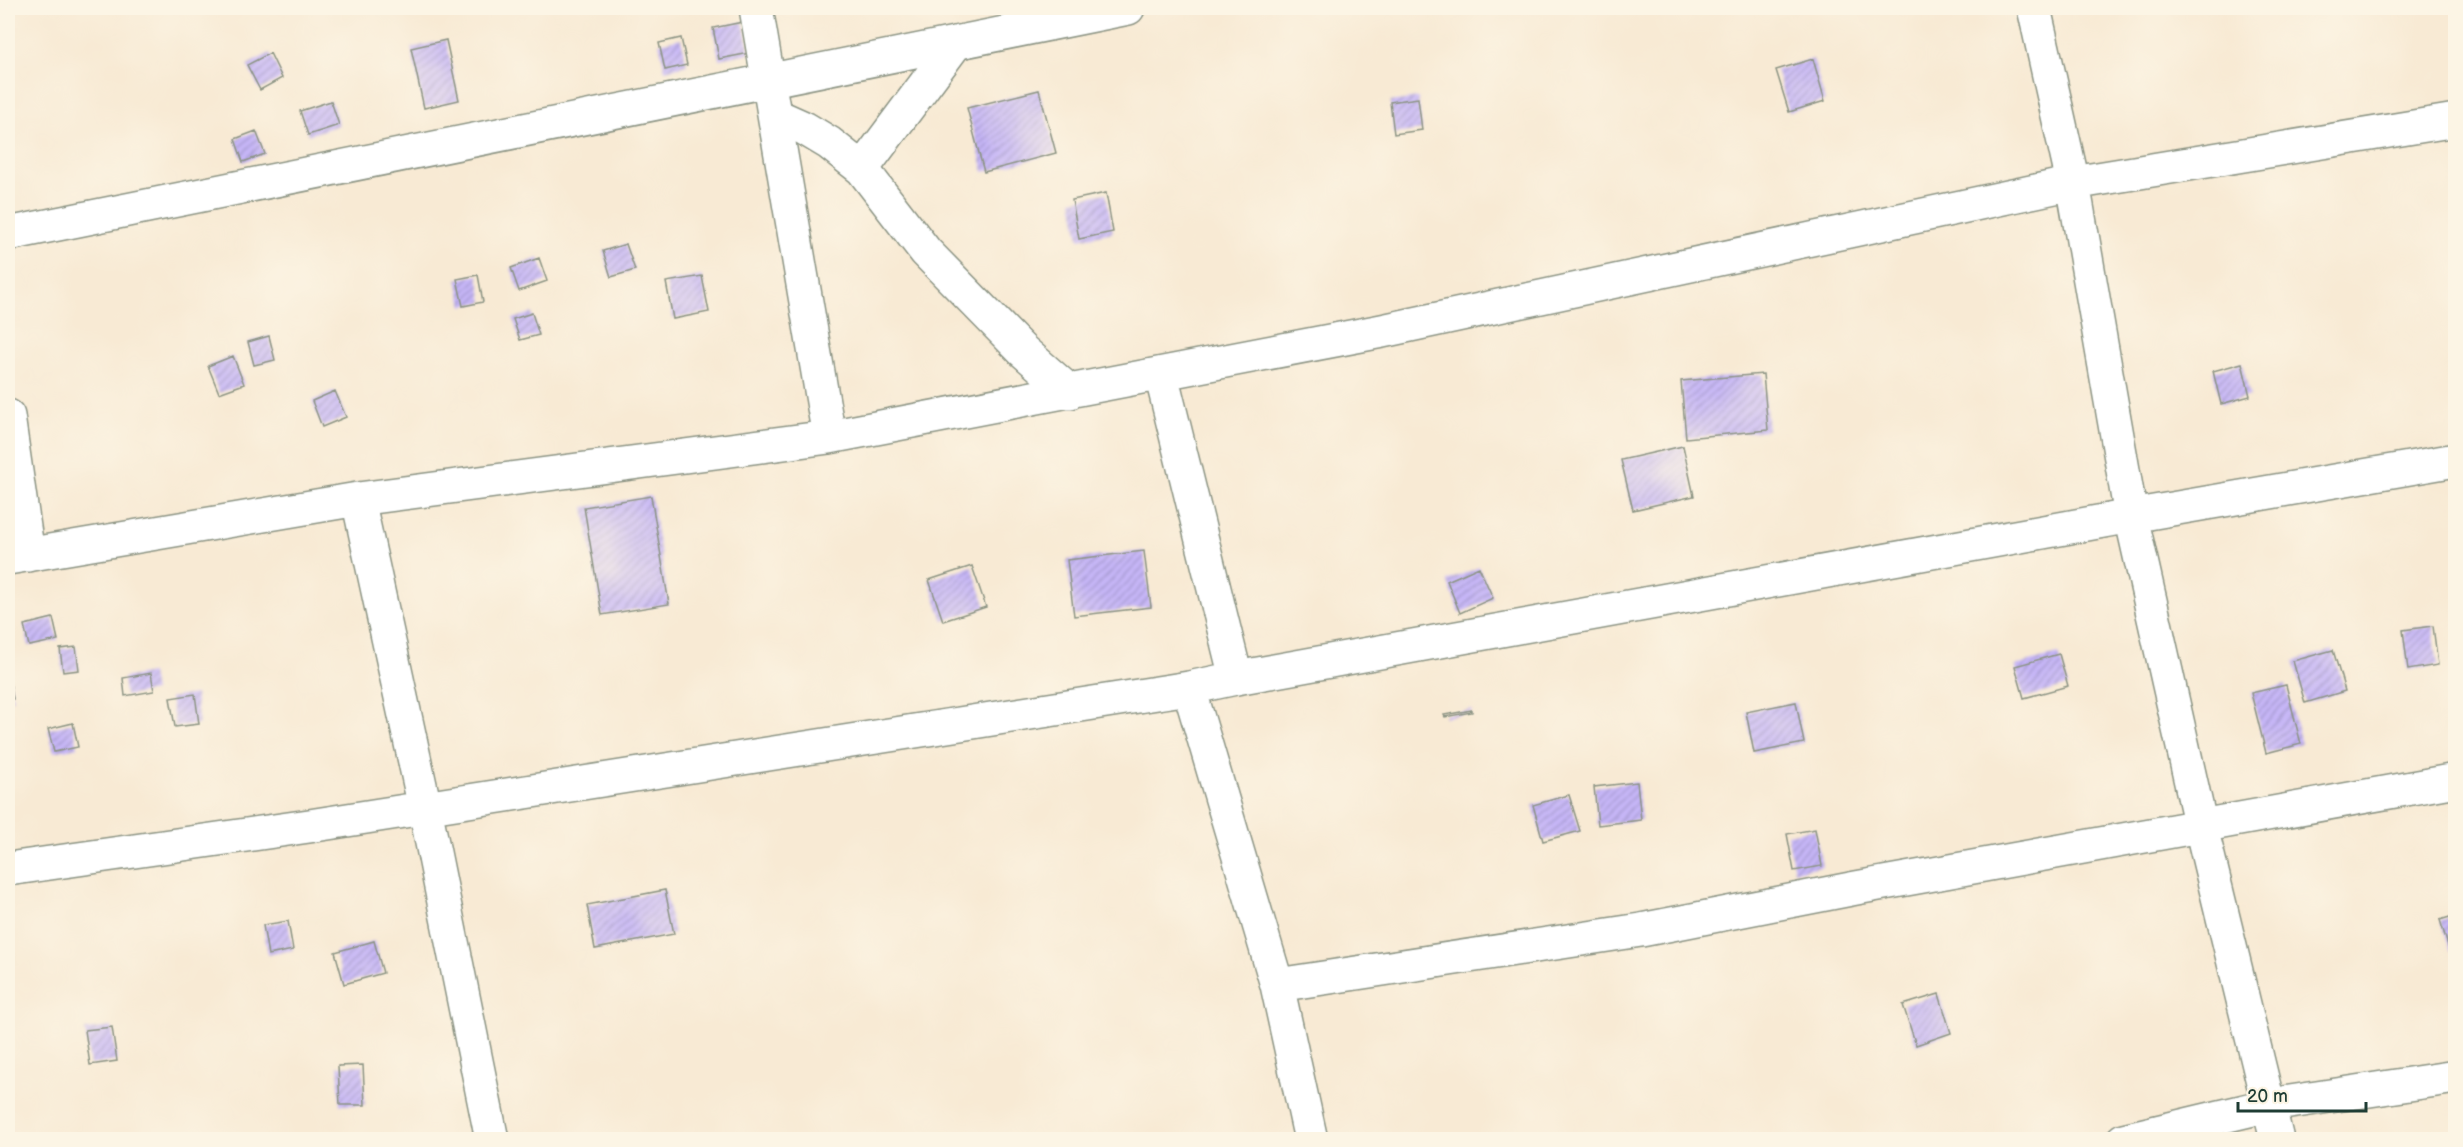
<svg xmlns="http://www.w3.org/2000/svg" width="2463" height="1147" font-family="'Balsamiq Sans',sans-serif">
  <style>
    .building { fill: url(#building-hatch) }
    .lines { fill: none; stroke-linecap: round; stroke-linejoin: round }
    .street-casing { stroke: #8c9484; stroke-width: 36 }
    .street { stroke: #fff; stroke-width: 33 }
  </style>
  <defs>
    <pattern id="building-hatch" width="6" height="6" patternUnits="userSpaceOnUse" patternTransform="scale(1.5)"><rect width="6" height="6" fill="#c6b6f7"/><path d="M-1 1l2-2M0 6l6-6M5 7l2-2" fill="none" stroke="#a095c9"/></pattern>
  </defs>
  <rect width="100%" height="100%" fill="#fcf5e5"/>
  <filter id="ink" filterUnits="userSpaceOnUse"><feTurbulence type="fractalNoise" baseFrequency=".0167" numOctaves="2"/><feDisplacementMap in="SourceGraphic" scale="12" xChannelSelector="R" yChannelSelector="G"/><feConvolveMatrix kernelMatrix="1 2 1 2 8 2 1 2 1" color-interpolation-filters="sRGB"/></filter>
  <filter id="wash" filterUnits="userSpaceOnUse"><feTurbulence type="fractalNoise" baseFrequency=".008" numOctaves="4" result="noise"/><feDisplacementMap in="SourceGraphic" scale="24" xChannelSelector="R" yChannelSelector="G"/><feGaussianBlur stdDeviation="1.35" result="paint"/><feColorMatrix in="noise" values="0 0 0 0 0 0 0 0 0 0 0 0 0 0 0 0 0 1.4 0 .05"/><feComposite in="paint" operator="in"/></filter>
  <g filter="url(#wash)">
    <rect width="100%" height="100%" fill="#f8ead4"/>
    <g id="blocks">
      <path class="building" d="M743,22L750,53L719,59L713,28Z
        M681,38L687,65L665,70L659,43Z
        M446,40L459,100L424,108L411,48Z
        M270,53L282,78L260,90L247,65Z
        M1813,59L1825,101L1789,112L1776,70Z
        M1039,90L1056,153L984,172L967,108Z
        M1418,98L1422,130L1394,134L1390,102Z
        M331,101L339,125L308,135L300,111Z
        M256,131L265,154L243,162L235,139Z
        M1106,193L1113,232L1079,239L1072,200Z
        M626,244L635,270L611,277L603,251Z
        M539,258L547,281L519,291L511,268Z
        M478,275L483,302L463,306L457,279Z
        M702,276L709,312L673,319L666,282Z
        M532,313L539,335L520,340L513,319Z
        M269,336L275,360L254,365L248,342Z
        M233,356L244,384L219,393L208,366Z
        M2242,363L2250,396L2221,404L2213,371Z
        M1763,374L1768,430L1686,438L1681,381Z
        M335,391L346,417L322,427L312,401Z
        M1683,446L1694,496L1633,510L1621,460Z
        M651,496L669,604L602,615L584,507Z
        M1144,551L1151,607L1074,616L1067,560Z
        M972,566L986,607L943,621L929,580Z
        M1479,567L1493,598L1460,613L1447,581Z
        M53,618L58,640L29,646L24,625Z
        M2433,626L2438,665L2408,670L2403,630Z
        M76,647L79,670L63,672L60,649Z
        M2333,650L2345,691L2305,703L2293,661Z
        M2059,654L2068,686L2024,698L2015,666Z
        M8,672L13,699L8,700Z
        M151,673L154,691L125,696L123,678Z
        M2286,685L2301,744L2266,753L2251,693Z
        M195,694L199,724L175,727L170,698Z
        M1796,702L1804,743L1754,753L1746,712Z
        M1472,710V712L1445,717L1444,715Z
        M73,723L78,747L54,752L48,729Z
        M1637,782L1641,820L1598,825L1594,787Z
        M1569,795L1580,831L1543,841L1533,805Z
        M1815,829L1822,866L1794,871L1787,834Z
        M665,890L674,934L595,949L587,905Z
        M2456,915V951L2450,952L2440,920Z
        M288,921L293,950L268,955L263,925Z
        M374,941L383,973L344,984L335,952Z
        M1939,994L1951,1033L1916,1045L1903,1005Z
        M112,1027L117,1061L90,1065L85,1030Z
        M363,1065L365,1105H340L338,1066Z"/>
    </g>
  </g>
  <g filter="url(#ink)">
    <use href="#blocks" fill-opacity="0" stroke="#8c9484" stroke-width="1.5"/>
    <g class="lines">
      <g class="street-casing">
        <path id="street" d="M756,8L829,437
          M2034,8L2073,183L2131,516L2201,827L2277,1140
          M775,115L804,128L829,143L862,169L926,252L1022,350L1070,392
          M862,169L956,43
          M8,234L1128,8
          M1161,374L1236,678
          M8,416L28,555
          M358,499L425,808L492,1140
          M8,558L358,499L829,437L1382,331L2073,183L2456,120
          M1189,688L1277,985L1311,1140
          M8,869L309,826L1189,688L1236,678L2131,516L2456,460
          M1277,985L1641,930L1856,888L2456,780
          M2123,1140L2270,1105L2456,1077"/>
      </g>
      <use href="#street" class="street"/>
    </g>
  </g>
  <rect width="2463" height="1147" fill="none" stroke="#fcf5e5" stroke-width="30"/>
  <path d="M2238 1102v9h128v-9" fill="none" stroke="#1f3d34" stroke-width="3"/>
  <text x="2247" y="1102" font-size="18" fill="#1f3d34" stroke="#fcf5e5" stroke-width="4.5" paint-order="stroke">20 m</text>
</svg>
